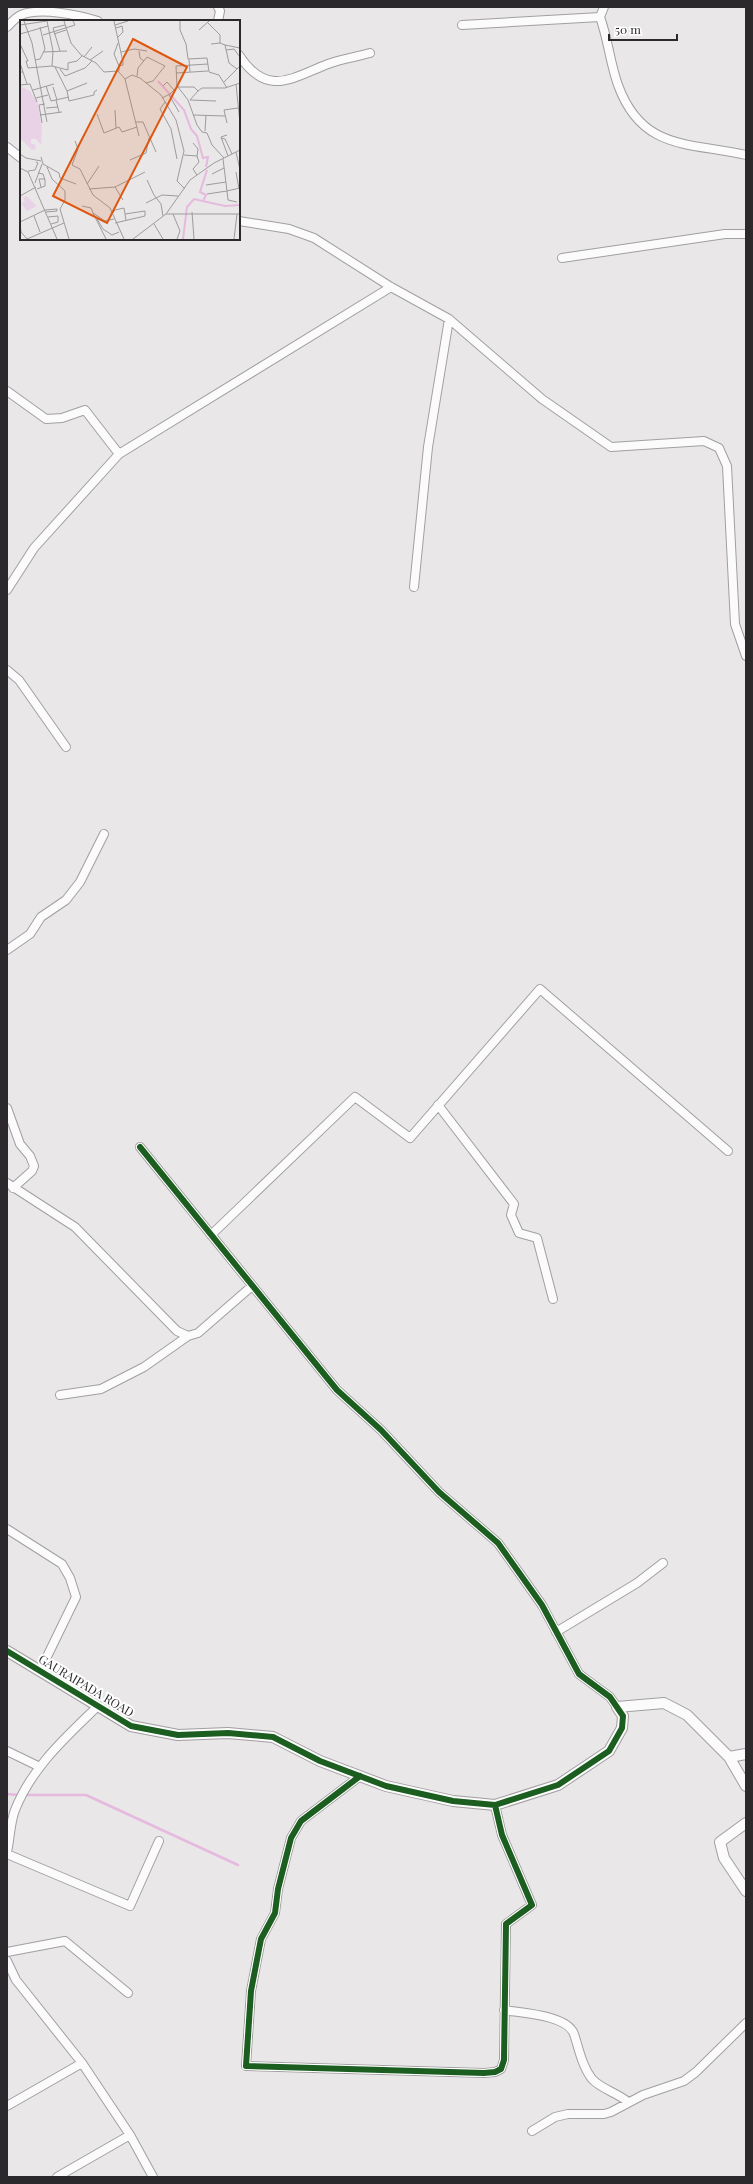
<svg xmlns="http://www.w3.org/2000/svg" width="753" height="2184" font-family="'Playfair Display',serif">
  <style>
    .lines { fill: none; stroke-linecap: round; stroke-linejoin: round }
    .stream { stroke: #e6b9de; stroke-width: 2.5 }
    .minor-casing { stroke: #a19fa0; stroke-width: 10 }
    .tertiary-casing { stroke: #a19fa0; stroke-width: 12 }
    .minor { stroke: #fcfbfc; stroke-width: 8 }
    .tertiary { stroke: #fcfbfc; stroke-width: 10 }
    .cycleway-casing { stroke: #fff; stroke-width: 8 }
    .cycleway { stroke: #1b5e20; stroke-width: 6 }
    .labels { text-anchor: middle; stroke-width: 4; stroke-linejoin: round; paint-order: stroke }
    .street-label { font-size: 12px; fill: #2b292b; stroke: #fff }
    .inset-river { fill: none; stroke: #e6b9de; stroke-width: 2 }
    .inset-road { fill: none; stroke: #9d9b9c; stroke-width: 1 }
    .view { fill: #df570e; fill-opacity: 0.15; stroke: #df570e; stroke-width: 2 }
    .inset-edge { fill: none; stroke: #2b292b; stroke-width: 2 }
  </style>
  <rect width="100%" height="100%" fill="#e9e7e8"/>
  <g class="lines">
    <path class="stream" d="M7,1794L19,1795
      M24,1795H86L238,1865"/>
    <g class="minor-casing">
      <path id="minor" d="M218,7L220,11L218,21
        M604,7L600,17C608,39 610,63 618,85C642,151 689,142 746,155
        M462,25L600,17
        M7,27C11,23 16,17 21,15C41,7 78,15 98,21
        M239,55C267,98 292,78 328,64C341,59 356,57 370,53
        M7,147L21,158
        M239,221L289,229L314,238L391,287L449,319L542,399L611,447L704,441L719,448L727,466L735,624L746,656
        M562,258L725,234H746
        M7,391L46,419L62,418L85,410L119,454
        M414,587L428,447L449,319
        M7,590L34,548L119,454L391,287
        M7,670L19,680L66,747
        M7,950L30,934L41,917L66,900L80,882L104,834
        M438,1105L514,1204L511,1215L519,1233L537,1238L553,1299
        M7,1108L20,1144L30,1156L34,1166L32,1171L13,1188
        M140,1147L337,1390L381,1430L439,1492L498,1543L542,1605L579,1674L610,1697L617,1707
        M7,1183L75,1227L177,1331L188,1336L198,1333L252,1286
        M211,1235L355,1097L410,1138L540,989L728,1151
        M60,1395L101,1389L144,1367L188,1336
        M7,1529L62,1564L70,1578L76,1597L40,1671
        M556,1632L637,1583L663,1563
        M7,1751L40,1767
        M360,1776L301,1821L291,1838L278,1889L275,1913L261,1939L251,1991L246,2066L484,2073L495,2072L501,2069L504,2060L506,1924L532,1905L502,1835L495,1805
        M7,1852C10,1839 10,1823 15,1810C32,1767 66,1737 98,1706
        M7,1854L130,1906L159,1841
        M7,1952L65,1941L128,1993
        M7,1961L16,1980L82,2063L130,2135L57,2177
        M504,2010C522,2013 567,2015 574,2034C579,2049 582,2066 592,2079C601,2089 618,2093 628,2102
        M7,2106L82,2063
        M532,2131L555,2117L568,2114H604L611,2112L643,2095L684,2081L696,2072L746,2023
        M130,2135L153,2177"/>
    </g>
    <g class="tertiary-casing">
      <path id="tertiary" d="M7,1651L131,1726L178,1735L228,1733L273,1737L320,1761L386,1786L453,1801L495,1805L558,1785L609,1751L622,1728L623,1716L617,1707
        M617,1707L664,1703L687,1715L729,1757L746,1754
        M729,1757L746,1786
        M746,1823L720,1842L724,1858L746,1891"/>
    </g>
    <use href="#minor" class="minor"/>
    <use href="#tertiary" class="tertiary"/>
    <g class="cycleway-casing">
      <path id="cycleway" d="M7,1651L131,1726L178,1735L228,1733L273,1737L320,1761L386,1786L453,1801L495,1805L558,1785L609,1751L622,1728L623,1716L610,1697L579,1674L542,1605L498,1543L439,1492L381,1430L337,1390L140,1147
        M360,1776L301,1821L291,1838L278,1889L275,1913L261,1939L251,1991L246,2066L484,2073L495,2072L501,2069L504,2060L506,1924L532,1905L502,1835L495,1805"/>
    </g>
    <use href="#cycleway" class="cycleway"/>
  </g>
  <g class="labels">
    <g class="street-label">
      <text transform="translate(86 1686) rotate(31)" y="4">GAURAIPADA ROAD</text>
    </g>
  </g>
  <g transform="translate(20 20)">
    <rect width="220" height="220" fill="#e9e7e8"/>
    <path d="M0,66L10,71L18,84L22,108L21,125L16,119H11V124H15L16,129L12,130L0,118ZM6,176L17,186L7,191L1,183L5,182L3,178Z" fill="#ead2e6"/>
    <path class="inset-river" d="M138,61L164,90L171,109L177,116L183,138L188,137L186,147M183,181L186,175L180,172L187,150M163,219L167,187L174,179L205,186L220,185"/>
    <path class="inset-road" d="M4,1L12,23L27,102M27,1L33,31L32,46M44,1L51,23L61,35L76,43L84,52L98,51L105,59L119,116M94,1L103,42V45L99,46V51M160,1V10L166,24L168,39L187,38L189,52L199,55L207,68M187,2L200,15V23M0,5L27,1M95,5L108,1M96,8L102,6L103,12L97,18M179,10L189,1M0,14L28,6M34,14L46,10M23,15L55,5L53,1M98,23L94,34L99,46M0,24L8,41H6L8,48L32,46L48,50V43L57,41L62,36M191,24L200,23L205,25L209,43L217,49M205,25L220,28M206,30L214,29L220,37M40,31L33,8L45,5M119,31L120,38L124,41M23,32L47,31M101,32L114,29L127,31M64,37L72,27M169,39L170,52M15,40L20,39L25,29L20,7M70,40L83,31M0,43L3,52H0M35,47L47,71L67,63M40,49L45,56L65,48L72,41M3,52L7,64M156,53L188,51M117,56L118,48L127,37L145,46L133,61L126,63M105,59L112,55L120,58L141,75L156,100L164,131L157,161L165,169M204,62L220,46M216,64L220,103M0,65L10,64L17,82M26,66L31,81L49,77M143,66L147,62L154,70M33,67L37,80M157,67L156,46L188,44M158,67L168,80L177,105L182,112L187,113L192,125L204,138M13,70L34,64M47,71L49,81L74,75V72L77,70M178,71L170,80L196,81M149,75L159,92M16,78L28,75M142,78L150,74L157,67H174L178,71L182,68H205L220,63M36,80L39,92M145,82L140,89L151,109L157,139M26,88L38,87M95,90L96,108M77,94L84,113L99,107L102,112L117,107M20,95L42,92M173,95L205,96M116,102H123L136,132M22,103L19,85L25,84M207,103L204,90L218,88M185,111L186,95M207,115L201,117L208,136M201,118L205,119L212,134M55,121L58,129L52,145L60,149L73,175L90,188L104,219M173,123L178,129L177,136L179,142L173,149L177,155M216,132L220,150M0,134L6,138L21,141M164,135L177,136M21,137L23,144L39,153L40,158L56,164M203,139L207,171L220,168M110,140L126,133L129,118M27,147L32,159L45,171V180L40,189L49,219M0,148L8,152L37,219M8,151L15,150L18,143L16,142M216,152L219,169M192,154L204,148M127,160L134,175L141,184L143,196M15,163L22,144M67,164L79,146M186,165L206,162M21,167L19,159H25M95,167L103,180M17,169L25,166V160L23,154L18,153M69,169L95,167L125,152M187,174L207,171L208,180L217,182M0,176L16,167M126,183L142,175L158,176M62,186L71,188L73,193L85,201L94,199M172,192L174,219M73,193L86,219M92,194L95,190L104,188L105,194M146,194L170,160L194,143L220,130M153,194L160,211L157,219M14,196L20,212M28,197L38,196V202L31,204M77,199L83,209L92,215L99,212M95,203L125,196V191L105,194L106,200M134,204L143,219M1,212L0,202L25,190L37,189V191L26,192M1,212L7,219L44,203M113,219L146,194H220M214,219L217,194"/>
    <path class="view" d="M113,19L167,47L87,203L33,176Z"/>
    <rect width="220" height="220" class="inset-edge"/>
  </g>
  <rect width="753" height="2184" fill="none" stroke="#2b292b" stroke-width="16"/>
  <path d="M609 34v6h68v-6" fill="none" stroke="#2b292b" stroke-width="2"/>
  <text x="615" y="34" font-size="12" fill="#2b292b" stroke="#ffffff" stroke-width="3" paint-order="stroke">50 m</text>
</svg>
